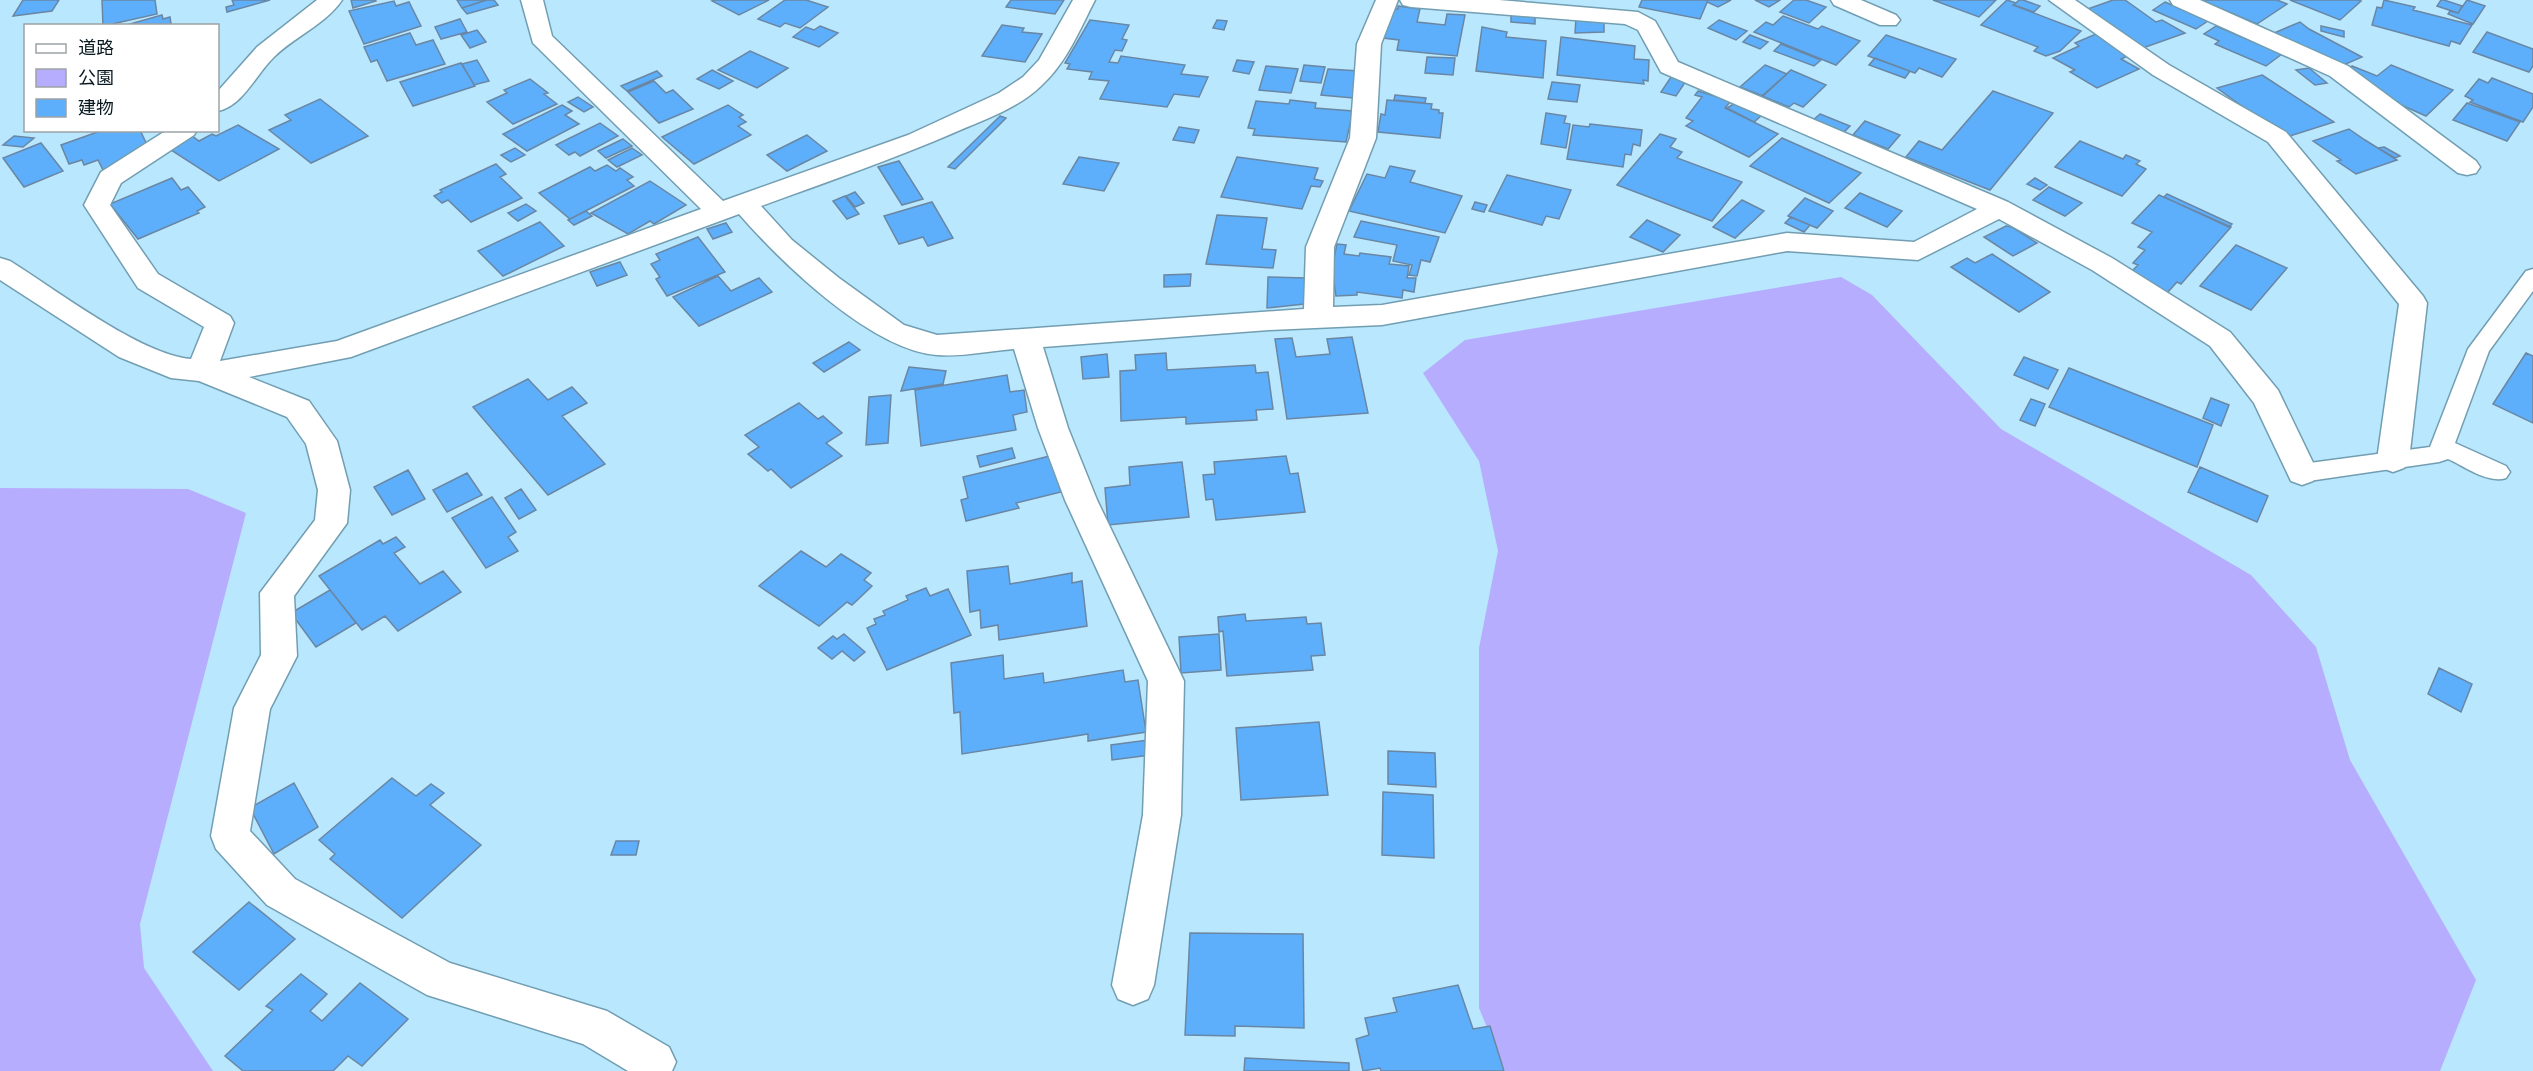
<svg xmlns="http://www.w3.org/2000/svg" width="2533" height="1071" font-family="Helvetica,'Noto Sans JP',sans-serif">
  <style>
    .green { fill: #b6adfe }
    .building { fill: #5eaffb; stroke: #6987a4; stroke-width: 1.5 }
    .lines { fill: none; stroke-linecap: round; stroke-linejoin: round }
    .lane-casing { stroke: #729eb2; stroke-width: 3 }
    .street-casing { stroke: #729eb2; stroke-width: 3 }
    .lane { fill: #fff; fill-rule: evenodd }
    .street { fill: #fff; fill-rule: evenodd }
  </style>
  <rect width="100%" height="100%" fill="#b9e7fd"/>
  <path class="green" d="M1841,277L1872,295L2001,429L2251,575L2316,647L2350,760L2476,980L2440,1071H1505L1479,1008V648L1498,551L1479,461L1423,373L1465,340Z
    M0,488L188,489L246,513L140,924L144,968L213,1071H0Z"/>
  <path class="building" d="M23,0H59L52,11L13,16Z
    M102,0H155L157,14L103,26Z
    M232,0H270L227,12L226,7L234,5Z
    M351,0H375L376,1L353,8Z
    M457,0H486L462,8Z
    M487,0H494L498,5L467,14L462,8Z
    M715,0H769L739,15L712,1Z
    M785,0H806L828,7L800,28L785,23L780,27L758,19Z
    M1011,0H1064L1055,14L1006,7Z
    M1642,0H1708L1700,19L1639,7Z
    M1708,0H1731L1718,7L1707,2Z
    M1755,0H1780L1769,7Z
    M1794,0H1806L1826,7L1809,23L1780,12Z
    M1933,0H1996L1979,17Z
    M2007,0L2016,3L2013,5L2081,31L2060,51L2046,56L2034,51L2038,47L1981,25Z
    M2019,0H2023L2040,6L2034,12L2014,5Z
    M2113,0H2125L2156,22L2162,20L2185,33L2143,48L2085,10Z
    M2201,0H2277L2287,4L2257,24Z
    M2290,0H2358L2361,1L2340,20Z
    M2384,0L2415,7L2413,10L2472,25L2460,44L2451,41L2449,46L2372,25L2377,7L2382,8Z
    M2441,0H2444L2462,6L2458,13L2437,6Z
    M2467,0L2485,6L2473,24L2448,14L2450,11L2458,13Z
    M394,1L396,6L409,2L421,26L364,44L349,11Z
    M2165,2L2208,21L2196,29L2153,10Z
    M1398,6L1420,9L1417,22L1445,25L1447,14L1465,15L1457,56L1397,50L1399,40L1383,38L1391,9H1398Z
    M162,15L163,19L170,17L171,24L123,26Z
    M1511,15L1535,16V24L1511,22Z
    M1783,16L1818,29L1822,26L1860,41L1836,65L1754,32L1766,22L1773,25Z
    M1576,18L1604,21V32L1575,33Z
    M460,19L467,32L441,39L435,27Z
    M1090,20L1129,25L1122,39L1127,40L1122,51L1115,50L1109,62L1118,63L1121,56L1185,65L1181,74L1208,77L1199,97L1174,94L1167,107L1100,99L1109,81L1089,79L1092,72L1067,69L1070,64L1065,63Z
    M1217,20L1227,21L1224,30L1213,28Z
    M1719,20L1747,31L1736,40L1708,28Z
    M2300,22L2309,29L2362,57L2339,67L2274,33Z
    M1002,25L1024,28L1022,32L1042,34L1025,62L982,56Z
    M820,26L838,33L819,47L793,37L806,27L814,30Z
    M2216,26L2282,54L2266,66L2215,44L2219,41L2204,34Z
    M2321,26L2344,31V37L2321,31Z
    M1482,27L1507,32L1506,37L1546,41L1543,78L1476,71Z
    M477,30L486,42L470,48L461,35Z
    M2487,32L2533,49V66L2529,72L2473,52Z
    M410,33L416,45L433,40L445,64L387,81L377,60L371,62L364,47Z
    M2096,34L2130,55L2121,59L2139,69L2097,88L2070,72L2075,70L2053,58L2079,46L2075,43Z
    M1750,35L1768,42L1760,49L1743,42Z
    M1886,35L1956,59L1942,77L1919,68L1915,73L1868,56Z
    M1561,37L1635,46L1634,59L1649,60L1648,81L1643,80L1644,84L1557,75Z
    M1781,44L1821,60L1814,66L1774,51Z
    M750,51L788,68L757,88L718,70Z
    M1427,57L1455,58L1453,75L1425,73Z
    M1875,58L1910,71L1905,78L1869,65Z
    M477,60L489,81L474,85L462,64Z
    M1237,60L1254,62L1249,74L1233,71Z
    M461,63L475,86L413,106L400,82Z
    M1304,65L1325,67L1321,83L1300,81Z
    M1765,65L1787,74L1763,96L1740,87Z
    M2391,65L2453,90L2426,116L2361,87L2348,71L2352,66L2377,76Z
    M1266,66L1298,69L1291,93L1259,90Z
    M2309,68L2327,83L2315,85L2296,70Z
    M1328,69L1359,71L1353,98L1321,95Z
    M712,70L733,81L719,89L697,79Z
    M1791,70L1826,85L1803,107L1794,103L1789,107L1762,96Z
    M657,71L662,76L627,91L621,86Z
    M2262,75L2334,122L2290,136L2268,121L2264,122L2217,88Z
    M1671,77L1686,81L1676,96L1661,92Z
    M2492,78L2533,94V107L2523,122L2470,102L2473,100L2465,96L2479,79L2488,83Z
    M530,79L548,93L544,94L557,104L513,124L487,102L507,93L504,90Z
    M654,81L666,93L673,90L693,109L659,123L628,92Z
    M1552,82L1580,85L1577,102L1548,99Z
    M1698,91L1731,101L1725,108L1778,134L1749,157L1686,126L1693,121L1686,118L1702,97L1695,95Z
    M1993,91L2053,113L1990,190L1906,157L1919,141L1942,150Z
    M1395,95L1426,98L1425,103L1394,100Z
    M578,97L593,107L584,112L568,102Z
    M320,99L368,136L311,163L269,130L291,120L285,115Z
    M1290,100L1316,103L1315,108L1353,111L1346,142L1253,135L1255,129L1248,128L1256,101L1289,104Z
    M1387,100L1432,104L1431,109L1439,110V113H1443L1440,138L1378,132L1381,114L1385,115Z
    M1735,103L1762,115L1754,122L1727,108Z
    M2467,103L2520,122L2507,141L2453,120Z
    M562,105L572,111L565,115L579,124L527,151L503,134Z
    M728,105L743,115L739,117L746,122L738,126L751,135L694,164L662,137Z
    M1546,113L1566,116L1564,123L1570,124L1566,148L1541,144Z
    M1820,114L1850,126L1844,132L1813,120Z
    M1000,116L1006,118L955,169L948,167Z
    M1865,121L1900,135L1888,149L1853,135Z
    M600,123L618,136L580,156L575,152L569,155L556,145Z
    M1590,124L1642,130L1640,146L1633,144L1631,155L1625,154L1623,167L1567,159L1573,125L1589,127Z
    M238,125L279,149L219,181L171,150L192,136L199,141L212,134L216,136Z
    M1179,127L1199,130L1194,143L1173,140Z
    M2349,129L2365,140L2397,160L2356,174L2337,161L2341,160L2313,141Z
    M103,130H140L149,149L123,158L125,163L103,170L98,160L84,165L82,160L69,164L61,145Z
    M1660,134L1676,139L1670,147L1682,152L1677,158L1742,182L1712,221L1617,185Z
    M807,135L827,151L787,171L767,155Z
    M14,136L34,138L23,147L3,145Z
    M1782,138L1861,173L1829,203L1750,166Z
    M623,139L632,146L606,158L598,151Z
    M2080,141L2123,159L2126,155L2140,161L2136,164L2146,169L2122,196L2055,167Z
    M41,143L63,171L24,187L3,158Z
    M2384,147L2400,156L2395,158L2378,148Z
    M515,148L525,155L511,162L501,155Z
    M632,148L642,155L617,167L608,160Z
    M1079,157L1119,163L1104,191L1063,184Z
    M1237,157L1318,168L1314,179L1323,181L1320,187L1311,186L1302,209L1221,197Z
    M899,161L923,199L902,205L878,167Z
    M496,164L506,174L500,177L522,198L471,222L448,200L442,203L434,196L442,192L440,190Z
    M607,165L616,171L620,168L633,177L627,180L634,186L570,219L539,193L590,167L595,171Z
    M1390,166L1415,171L1410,182L1462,196L1445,233L1349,211L1367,174L1385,178Z
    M1507,175L1571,190L1559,219L1546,216L1542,225L1489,211Z
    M172,178L181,190L188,187L205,207L197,211L199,213L138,239L110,204Z
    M2035,178L2047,185L2040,190L2027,184Z
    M650,181L686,205L654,224L650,221L628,234L591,213Z
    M2049,187L2082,203L2065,216L2033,200Z
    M855,192L864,203L855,207L846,196Z
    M1860,193L1902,211L1887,227L1845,208Z
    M2167,194L2232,224L2229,227L2164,197Z
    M2159,195L2231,227L2181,284L2177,282L2167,293L2131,272L2138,265L2133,263L2145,250L2138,247L2152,232L2132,223Z
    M845,196L859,214L847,219L833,201Z
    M1805,198L1833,211L1817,228L1788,216Z
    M1742,200L1764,211L1735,238L1713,227Z
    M932,202L953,238L928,246L923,237L899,244L884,216Z
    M1475,202L1487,205L1484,212L1472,209Z
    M526,204L536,211L518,221L508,213Z
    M586,211L592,216L574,225L568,220Z
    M1217,215L1267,218L1262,249L1276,250L1273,268L1206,264Z
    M1791,217L1810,225L1804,232L1785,223Z
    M1647,220L1680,235L1663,252L1630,237Z
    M1361,221L1439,237L1430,262L1421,260L1417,276L1409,275L1412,265L1393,261L1397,245L1354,237Z
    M540,222L564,246L503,276L478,251Z
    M726,223L732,232L713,239L707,229Z
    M2006,226L2012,227L2037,243L2013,256L1984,237Z
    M698,237L725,272L667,296L656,279L660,277L651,264L660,260L656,254Z
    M1337,244L1346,245L1344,254L1359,256L1360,253L1391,257L1389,264L1409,266L1407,278H1416L1414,292L1403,290L1402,298L1357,292V295L1336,296L1332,268Z
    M2236,245L2287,268L2251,310L2200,286Z
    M1992,254L2050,292L2019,312L1951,267L1967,258L1975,263Z
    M620,262L627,275L597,286L590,272Z
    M1191,274L1190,286L1164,287V275Z
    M718,276L731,291L759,278L772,292L699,326L673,297Z
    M1268,277L1305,278L1304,304L1267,308Z
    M1352,337L1368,413L1287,419L1275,339L1292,338L1296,357L1330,354L1327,339Z
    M849,342L860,350L824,372L813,363Z
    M1166,353L1167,370L1255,365L1256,373L1268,372L1273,409L1256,410L1257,420L1186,424V417L1121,421L1120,371L1136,370L1135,355Z
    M2526,353L2533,356V423L2493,404Z
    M1107,354L1109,377L1083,379L1081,357Z
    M2024,357L2058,370L2048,389L2014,375Z
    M909,367L946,371L943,384L901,391Z
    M2069,368L2213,425L2197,467L2049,407Z
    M1007,375L1010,392L1024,390L1027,412L1013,415L1016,430L921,446L915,390Z
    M528,379L548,400L572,387L587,403L562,416L605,464L548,495L473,407Z
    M891,395L888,443L866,445L869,397Z
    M2211,398L2229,405L2221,426L2203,418Z
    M2031,399L2045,404L2035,426L2020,420Z
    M799,403L818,419L823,416L842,433L826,443L842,456L791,488L771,469L768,471L748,454L759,447L745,435Z
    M1012,448L1015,458L980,467L977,456Z
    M1050,456L1061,492L1016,503L1019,508L966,521L961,500L968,498L963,477Z
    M1286,456L1290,474L1298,473L1305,512L1216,520L1213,499L1206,500L1203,475L1215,474L1214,462Z
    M1182,462L1189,517L1108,525L1105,488L1130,485L1129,467Z
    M2200,467L2268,496L2257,522L2188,492Z
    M408,470L425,499L392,515L374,487Z
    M467,473L482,495L447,512L433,490Z
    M521,489L536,510L519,519L505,498Z
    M492,497L516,532L508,537L518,551L486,568L452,518Z
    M396,537L405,547L394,553L420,584L443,571L461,592L398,631L385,616L362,630L319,576L380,540L383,544Z
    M801,551L826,567L841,554L871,573L864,580L872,586L852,605L847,602L819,626L759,586Z
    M1008,566L1010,584L1072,573V583L1082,581L1087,626L999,640L998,625L981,628L980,610L970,612L967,571Z
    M926,588L930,596L948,589L971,635L887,670L867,628L876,624L874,619L885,615L883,611L908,600L906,596Z
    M330,590L356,623L316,647L291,613Z
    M1245,614L1246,621L1306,617L1307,624L1321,623L1325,655L1311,656L1313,670L1227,676L1223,631L1219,632L1218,617Z
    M844,634L865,652L854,661L842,651L832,659L818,648L833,636L837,639Z
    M1219,634L1221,670L1181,673L1179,637Z
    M1003,655L1004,679L1043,673L1044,683L1123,670L1125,682L1138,680L1146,732L1088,741V734L962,754L960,712L954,713L951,663Z
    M2439,668L2472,684L2461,712L2428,694Z
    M1319,722L1328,795L1241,800L1236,728Z
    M1148,740L1150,755L1112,760L1111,745Z
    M1388,751L1435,753L1436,787L1388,784Z
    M392,778L416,796L431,784L444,793L430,805L481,845L402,918L330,859L335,854L319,840Z
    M294,783L318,827L274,854L250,808Z
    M1383,792L1433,795L1434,858L1382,855Z
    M616,841H639L636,855H611Z
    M249,902L295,939L239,990L193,952Z
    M1190,933L1303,934L1304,1028L1235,1026V1036L1185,1035Z
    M301,974L327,994L310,1011L322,1021L360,983L408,1019L362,1066L348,1056L333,1071H243L225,1056L273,1010L266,1006Z
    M1458,985L1473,1029L1490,1026L1504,1071H1381L1380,1068L1363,1071L1356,1039L1369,1035L1365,1018L1397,1012L1393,998Z
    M1245,1058L1349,1063V1071H1244Z"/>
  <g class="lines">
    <g class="lane-casing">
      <path id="lane" d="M2533,269V291L2489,351L2455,443L2506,466L2510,472L2506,478C2488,484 2464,466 2448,459L2439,462L2302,482L2294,479L2290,473L2294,467L2302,464L2430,447L2468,349L2526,271Z"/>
    </g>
    <g class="street-casing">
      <path id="street" d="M317,0H342C326,24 294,37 274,57C256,74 243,106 218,111V91L257,47Z
        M521,0H543L552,36L723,201L908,135L999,93L1023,77L1039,60L1073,0H1095C1080,29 1067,62 1042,85C1020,107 987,119 958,131C894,159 827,182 761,206L792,240L839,278L904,325L937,335L1304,309L1306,247L1350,138L1357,44L1376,0H1398L1381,44L1376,138L1334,247L1333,307L1382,305L1787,233L1914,242L1977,209L1661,72L1638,30L1625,24L1411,7L1403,5L1400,0H1499L1638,12L1655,21L1678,62L2008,202L2112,258L2230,332L2278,390L2318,473L2313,481L2302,485L2291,481L2254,403L2210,346L2092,270L1999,219L1918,260L1787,251L1382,325L1269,330L1043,347L1068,428L1097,500L1184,681L1181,815L1154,985L1148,999L1133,1005L1118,999L1112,985L1143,815L1148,681L1065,500L1038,428L1014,349C989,351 962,357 937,355C871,350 781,262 739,214L351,357L249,377L309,401L337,441L350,490L347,523L294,596L297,656L270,709L250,831L295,879L450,963L607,1011L669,1047L676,1062L672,1071H628L583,1044L427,995L267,905L216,849L211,836L234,708L261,655L260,593L315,520L318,490L306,444L287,417L199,381L171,378L119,357L0,280V258L10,261C55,289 141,355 191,359L204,327L138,288L84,205L101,172L167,130H197L194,135L121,183L110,205L158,274L230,316L234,323L220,361L337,341L701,209L533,43Z
        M1831,0H1861L1896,15L1900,20L1896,25H1880L1834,5Z
        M2049,0H2075L2169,65L2286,132L2423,296L2427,303L2409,460L2404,468L2393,472L2382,468L2377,460L2399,304L2268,142L2153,75Z
        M2170,0H2200L2348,66L2476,161L2480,167L2476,173L2467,175L2458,173L2330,76L2173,5Z"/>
    </g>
    <use href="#lane" class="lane"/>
    <use href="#street" class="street"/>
  </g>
  <rect x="24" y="24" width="195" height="108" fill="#ffffff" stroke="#9ca3a6" stroke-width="1.5"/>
  <rect x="36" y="44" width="30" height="9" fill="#ffffff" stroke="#9ca3a6" stroke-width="1.5"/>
  <text x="78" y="54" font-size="18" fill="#081921">道路</text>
  <rect x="36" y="69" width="30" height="18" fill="#b6adfe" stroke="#9ca3a6" stroke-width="1.5"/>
  <text x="78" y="84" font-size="18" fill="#081921">公園</text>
  <rect x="36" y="99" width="30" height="18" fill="#5eaffb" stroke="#9ca3a6" stroke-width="1.5"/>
  <text x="78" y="114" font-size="18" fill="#081921">建物</text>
</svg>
